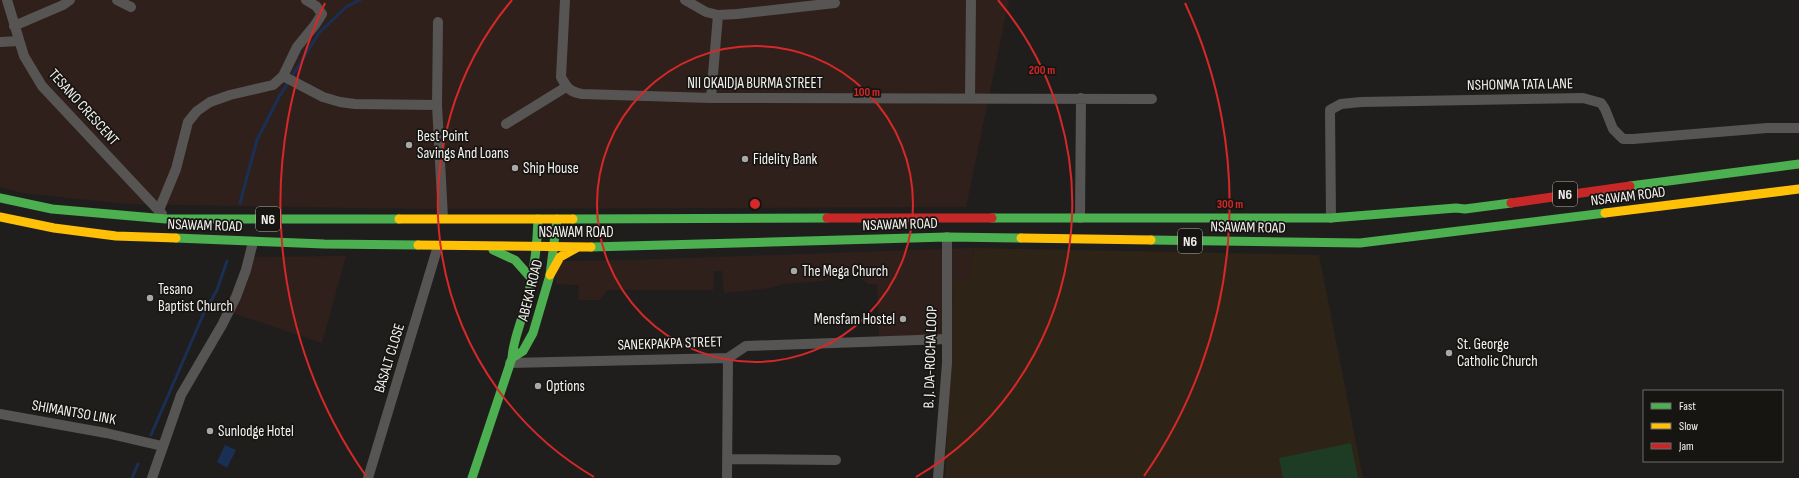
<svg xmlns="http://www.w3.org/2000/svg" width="1799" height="478" font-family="'Sofia Sans Condensed',sans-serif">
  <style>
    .commercial { fill: #30201c }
    .education { fill: #2d2316 }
    .green { fill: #1d3c23 }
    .water { fill: #1a2f54 }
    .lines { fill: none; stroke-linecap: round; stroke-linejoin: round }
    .stream { stroke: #1a2f54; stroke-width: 3 }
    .street { stroke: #565553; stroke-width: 10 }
    .fast { stroke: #4caf50; stroke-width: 9 }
    .slow { stroke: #ffc107; stroke-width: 9 }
    .jam { stroke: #c62828; stroke-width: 9 }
    .ring { fill: none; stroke: #d62828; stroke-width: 2 }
    .poi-dot { fill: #aaa8a6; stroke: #171512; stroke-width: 1.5 }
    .labels { text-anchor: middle; stroke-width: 3.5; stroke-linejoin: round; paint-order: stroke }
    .shield { fill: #171512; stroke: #b2b0ad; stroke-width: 1 }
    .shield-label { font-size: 14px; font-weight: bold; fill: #f4f2f0 }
    .street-label { font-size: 15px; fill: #f4f2f0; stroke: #171512 }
    .poi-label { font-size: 15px; fill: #f4f2f0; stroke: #171512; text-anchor: start }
    .centre { fill: #d62828; stroke: #171512; stroke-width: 2 }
    .ring-label { font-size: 12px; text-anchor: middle; font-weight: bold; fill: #d62828; stroke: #171512; stroke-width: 3.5; stroke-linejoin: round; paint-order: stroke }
  </style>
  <rect width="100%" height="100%" fill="#201e1c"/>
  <path class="commercial" d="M0,0H1009L966,207L420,209L127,204L22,193L0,187Z
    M974,248L970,281H954L951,336H879L877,284H868L857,275L835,277L824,281L783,284L770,288L724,293L722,271H714L713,290H607L600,300H578L579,285L556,284V269L560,261L631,260Z
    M346,256L322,343L224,310L246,257Z"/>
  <path class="education" d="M974,248L1319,255L1363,478H945L953,281L970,280Z"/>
  <path class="green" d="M1351,443L1358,478H1283L1279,458Z"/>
  <path class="water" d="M225,445L236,450L227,468L217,462Z"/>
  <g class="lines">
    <path class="stream" d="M240,203L257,140L279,97L319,33L346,7L360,0
      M151,435L203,315L217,290L227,261
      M132,478L138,464"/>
    <path class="street" d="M7,0L24,56L42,86L162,214
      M117,0L131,7
      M565,0L561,77C567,88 570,92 582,94L711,98L1152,99
      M685,0L706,12L718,15L737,14L835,3
      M438,22L437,105L443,218
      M14,26L63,5L70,0
      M0,42L19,41
      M283,76L323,97L340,102L355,104L437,105
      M711,98L718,15
      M970,98L971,0
      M506,124L566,87
      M159,210L176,169L188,122L197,111L210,102L230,95L273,85L283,76L297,47L315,25L322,14L316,6L306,0
      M1080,218L1081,98
      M1331,218L1330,110L1341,104L1361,102L1583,98L1601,103L1605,109L1613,129L1623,139H1633L1767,128H1799
      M510,363L728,358L746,346L947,339
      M0,414L106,433L162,446
      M727,459L836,460
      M152,478L181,395L222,325L236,297L246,270L253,242
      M368,478L438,246
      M727,478L728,358
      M938,478L947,363V237"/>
    <path class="fast" d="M1630,186L1799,164
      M0,198L52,209L166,219H399
      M992,218H1331L1456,208L1465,209L1511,203
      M573,219L827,218
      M176,238L324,244L418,245
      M1151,240L1360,243L1605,213
      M591,247L947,237L1021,238
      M493,250L515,260L531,278
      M512,358L523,351L533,333L550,275L557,219
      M472,478L512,358C513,341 520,326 524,310C533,281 537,250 538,219"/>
    <path class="slow" d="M1605,213L1799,189
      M0,217L54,228L116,236L176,238
      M399,219H573
      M1021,238L1151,240
      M418,245L591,247
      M550,275L560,257L578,247"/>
    <path class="jam" d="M1511,203L1630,186
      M827,218H992"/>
  </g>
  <g class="ring">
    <circle cx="755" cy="204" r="158"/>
    <path d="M594 477A317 317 0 0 1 512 0M998 0A317 317 0 0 1 916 477"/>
    <path d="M366 476A475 475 0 0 1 325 3M1185 3A475 475 0 0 1 1144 476"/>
  </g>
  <g class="poi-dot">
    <circle cx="409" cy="145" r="4"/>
    <circle cx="745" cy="159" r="4"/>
    <circle cx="515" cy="168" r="4"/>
    <circle cx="794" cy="271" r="4"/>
    <circle cx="150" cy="298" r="4"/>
    <circle cx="903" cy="319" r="4"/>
    <circle cx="1449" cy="353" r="4"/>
    <circle cx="538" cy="386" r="4"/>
    <circle cx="210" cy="431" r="4"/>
  </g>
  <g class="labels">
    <g class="shield">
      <rect x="1553" y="182" width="24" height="24" rx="3"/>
      <rect x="256" y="207" width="24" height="24" rx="3"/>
      <rect x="1178" y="229" width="24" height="24" rx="3"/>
    </g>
    <g class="shield-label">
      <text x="1565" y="199">N6</text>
      <text x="268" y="224">N6</text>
      <text x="1190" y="246">N6</text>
    </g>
    <g class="street-label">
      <text x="755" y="88">NII OKAIDJA BURMA STREET</text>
      <text transform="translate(1520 84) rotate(-1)" y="5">NSHONMA TATA LANE</text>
      <text transform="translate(84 107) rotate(48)" y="5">TESANO CRESCENT</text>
      <text transform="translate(1628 196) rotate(-7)" y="5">NSAWAM ROAD</text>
      <text transform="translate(900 224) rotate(-2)" y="5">NSAWAM ROAD</text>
      <text transform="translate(205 225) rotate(2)" y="5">NSAWAM ROAD</text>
      <text transform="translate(1248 227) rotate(1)" y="5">NSAWAM ROAD</text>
      <text x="576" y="237">NSAWAM ROAD</text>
      <text transform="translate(530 290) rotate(-76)" y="5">ABEKA ROAD</text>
      <text transform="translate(670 343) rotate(-2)" y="5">SANEKPAKPA STREET</text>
      <text transform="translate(930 357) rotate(-88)" y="5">B. J. DA-ROCHA LOOP</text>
      <text transform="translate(389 358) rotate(-73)" y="5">BASALT CLOSE</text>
      <text transform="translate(74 412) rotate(10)" y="5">SHIMANTSO LINK</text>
    </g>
    <g class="poi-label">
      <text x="417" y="141">Best Point<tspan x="417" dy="17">Savings And Loans</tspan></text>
      <text x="753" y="164">Fidelity Bank</text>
      <text x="523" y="173">Ship House</text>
      <text x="802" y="276">The Mega Church</text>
      <text x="158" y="294">Tesano<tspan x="158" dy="17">Baptist Church</tspan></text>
      <text x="895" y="324" text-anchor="end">Mensfam Hostel</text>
      <text x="1457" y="349">St. George<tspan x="1457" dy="17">Catholic Church</tspan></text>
      <text x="546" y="391">Options</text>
      <text x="218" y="436">Sunlodge Hotel</text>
    </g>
  </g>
  <circle cx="755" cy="204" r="6" class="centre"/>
  <g class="ring-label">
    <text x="1042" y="74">200 m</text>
    <text x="867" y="96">100 m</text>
    <text x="1230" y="208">300 m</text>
  </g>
  <rect x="1643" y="390" width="140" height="72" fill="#171512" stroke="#6f6d6b"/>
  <rect x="1651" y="403" width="20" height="6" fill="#4caf50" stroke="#6f6d6b"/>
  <text x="1679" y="410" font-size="12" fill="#f4f2f0">Fast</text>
  <rect x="1651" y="423" width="20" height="6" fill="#ffc107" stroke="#6f6d6b"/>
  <text x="1679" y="430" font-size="12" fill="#f4f2f0">Slow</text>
  <rect x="1651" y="443" width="20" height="6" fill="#c62828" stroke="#6f6d6b"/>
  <text x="1679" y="450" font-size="12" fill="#f4f2f0">Jam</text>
</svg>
